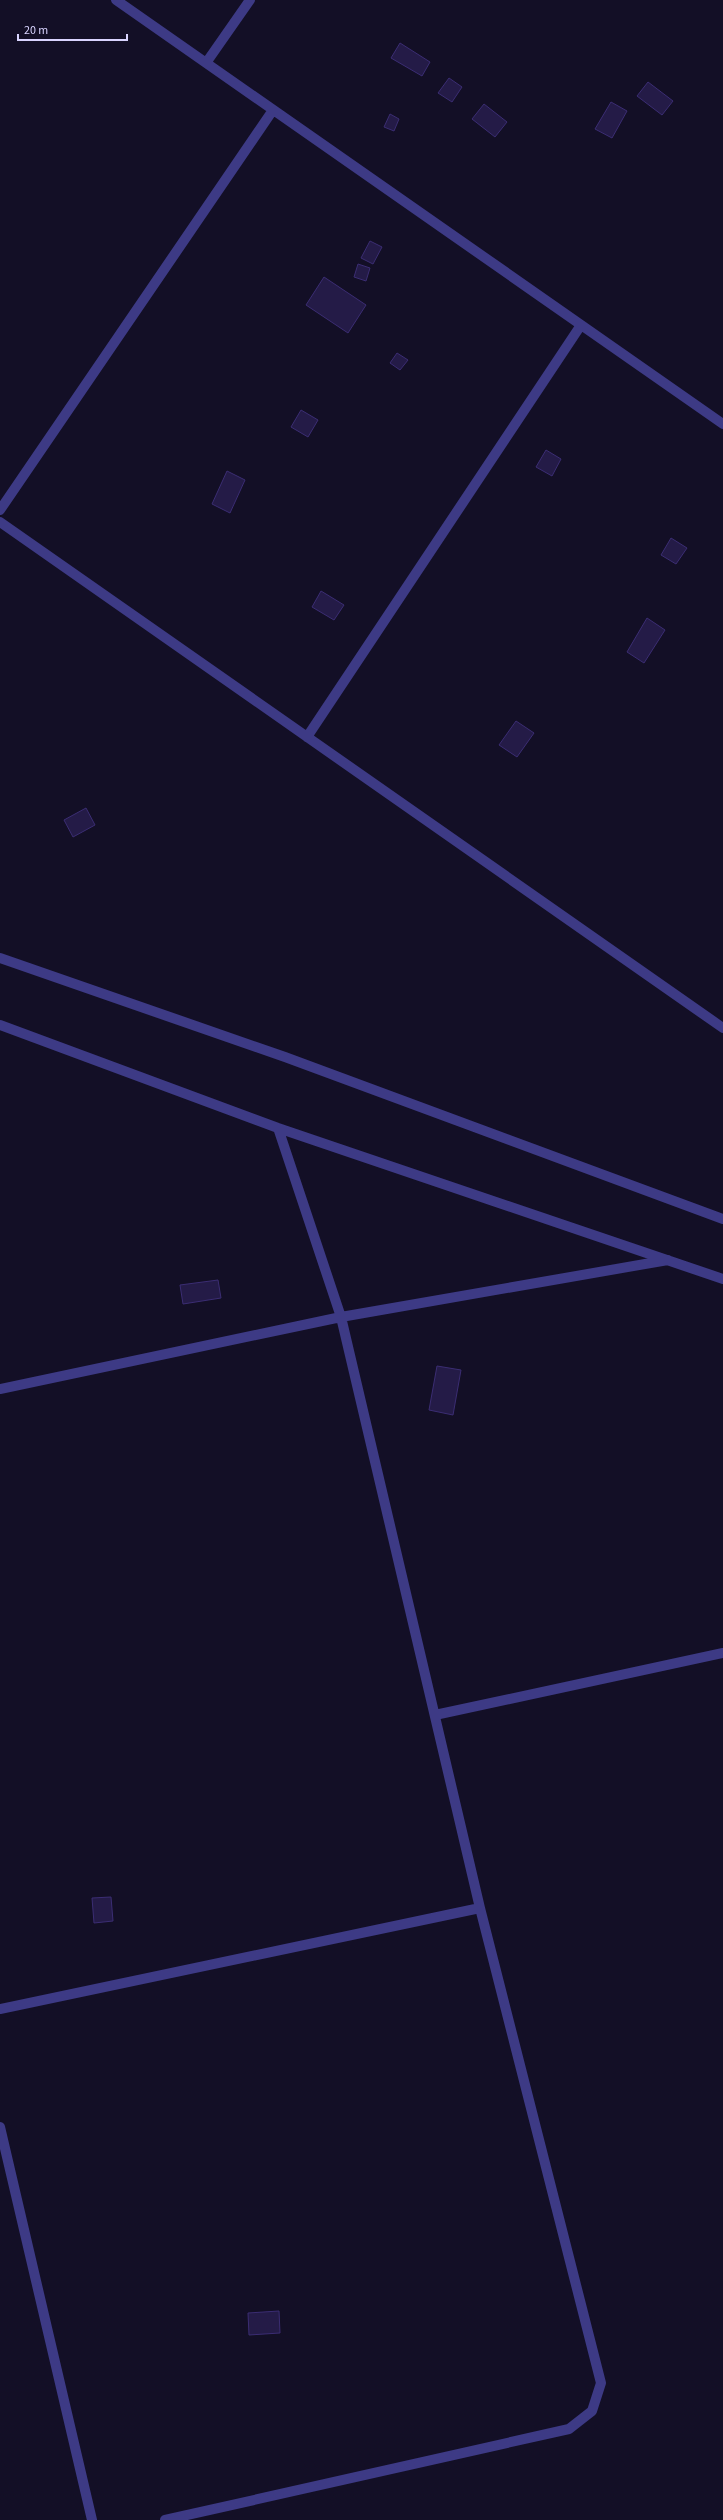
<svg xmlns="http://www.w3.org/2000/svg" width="723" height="2520" font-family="'Source Sans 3',sans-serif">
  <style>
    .building { fill: #241b47; stroke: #3b2d73 }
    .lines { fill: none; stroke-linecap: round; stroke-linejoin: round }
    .street { stroke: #3d3a85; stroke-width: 10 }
  </style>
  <rect width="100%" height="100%" fill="#130f26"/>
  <path class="building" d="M400,43L430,62L422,76L391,58Z
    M449,78L462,87L452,102L438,93Z
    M648,82L673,101L662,115L637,96Z
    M611,102L627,111L612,138L595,129Z
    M484,104L507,122L495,137L472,119Z
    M390,114L399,119L394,131L384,127Z
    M370,241L382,247L373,264L361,258Z
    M358,264L370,268L366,281L354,277Z
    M324,277L366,305L348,333L306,305Z
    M397,353L408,360L400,370L390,363Z
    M301,410L318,420L308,437L291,427Z
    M546,450L561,459L552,476L536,467Z
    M227,471L245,480L230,513L212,504Z
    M671,538L687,548L676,564L661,555Z
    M321,591L344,605L334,620L312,607Z
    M647,618L665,630L644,663L627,652Z
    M516,721L534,733L517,757L499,745Z
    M86,808L95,825L73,837L64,820Z
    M218,1280L221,1298L183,1304L180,1285Z
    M437,1366L461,1370L453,1415L429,1410Z
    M111,1897L113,1921L94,1923L92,1898Z
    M279,2311L280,2333L249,2335L248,2313Z"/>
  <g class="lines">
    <path class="street" d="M116,0L723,424
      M206,63L250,0
      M0,510L273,110
      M0,522L723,1028
      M307,737L581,325
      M0,958L285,1057L723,1219
      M0,1025L278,1128L723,1279
      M0,1389L341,1317L668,1260
      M435,1715L723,1653
      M0,2009L480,1908
      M0,2127L92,2520
      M165,2520L569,2429L592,2411L601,2383L480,1908L341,1317L278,1128"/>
  </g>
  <path d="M18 34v6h109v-6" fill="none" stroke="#d9d4ff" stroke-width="2"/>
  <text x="24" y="34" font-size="12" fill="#d9d4ff" stroke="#130f26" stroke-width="3" paint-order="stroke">20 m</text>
</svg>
